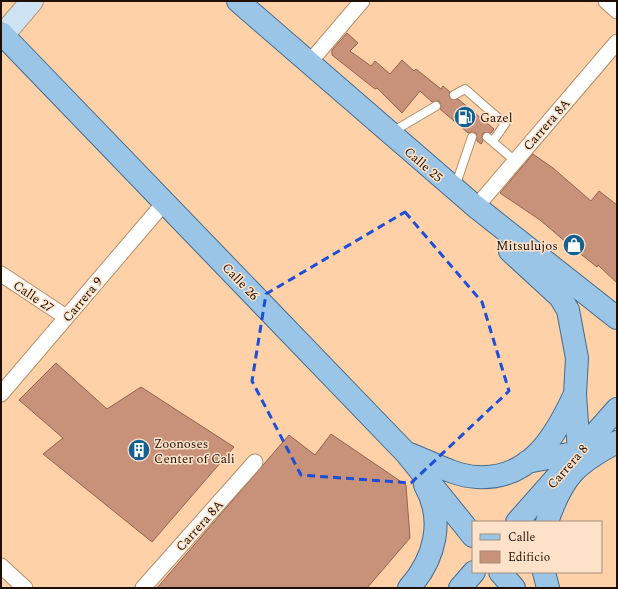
<svg xmlns="http://www.w3.org/2000/svg" width="618" height="589" font-family="Spectral,serif">
  <style>
    .building { fill: #c7917a; stroke: #96634d }
    .lines { fill: none; stroke-linecap: round; stroke-linejoin: round }
    .lane-casing { stroke: #b78e66; stroke-width: 10 }
    .street-casing { stroke: #b78e66; stroke-width: 17 }
    .secondary-casing { stroke: #b78e66; stroke-width: 24 }
    .primary-casing { stroke: #436c8c; stroke-width: 24 }
    .lane { stroke: #fff; stroke-width: 8 }
    .street { stroke: #fff; stroke-width: 15 }
    .secondary { stroke: #cde2f3; stroke-width: 22 }
    .primary { stroke: #9ac5e6; stroke-width: 22 }
    .marked { fill: none; stroke: #1d4ed8; stroke-width: 3; stroke-dasharray: 8 5; stroke-linejoin: round }
    .labels { text-anchor: middle; stroke-width: 3; stroke-linejoin: round; paint-order: stroke }
    .poi-label { font-size: 13px; fill: #1e0f02; stroke: #fde2c9; text-anchor: start }
    .street-label { font-size: 13px; fill: #1e0f02; stroke: #fde2c9 }
  </style>
  <rect width="100%" height="100%" fill="#fed1a8"/>
  <path class="building" d="M347,33L358,43L350,51L371,66L375,61L390,74L402,60L414,71L416,69L441,89L443,86L450,92L449,95L451,99H458L494,129L491,133H483L482,136L483,141L481,144L477,141L476,133L471,132L468,133L440,109L441,106L439,101L432,102L420,91L402,113L377,88L375,89L332,55V50Z
    M533,154L553,168L591,201L599,191L617,205V283L598,265L597,267L567,243L540,220L500,193Z
    M56,363L107,409L141,387L234,447L152,542L43,454L63,438L19,400Z
    M331,434L406,485L410,538L367,588H157L289,435L315,455Z"/>
  <g class="lines">
    <g class="lane-casing">
      <path id="lane" d="M454,95L465,89L505,124L493,141
        M392,132L436,106
        M487,137L514,160
        M455,187L472,137"/>
    </g>
    <g class="street-casing">
      <path id="street" d="M606,1L617,11
        M309,63L362,1
        M476,207L617,42
        M1,274L66,317
        M1,394L164,203
        M1,566L25,588
        M143,588L255,462"/>
    </g>
    <g class="secondary-casing">
      <path id="secondary" d="M3,35L32,1"/>
    </g>
    <g class="primary-casing">
      <path id="primary" d="M238,1L476,207L617,318
        M1,33L406,453L473,536
        M510,251L560,297L568,310L577,358L575,394L579,452L527,462
        M407,453C429,461 454,476 477,477C530,480 555,437 574,396
        M517,522L617,409
        M547,522C563,476 575,464 617,442
        M500,572L514,588
        M544,572L548,588
        M409,588C435,559 445,520 425,485
        M460,588L474,572"/>
    </g>
    <use href="#lane" class="lane"/>
    <use href="#street" class="street"/>
    <use href="#secondary" class="secondary"/>
    <use href="#primary" class="primary"/>
  </g>
  <path class="marked" d="M405,212L482,302L509,391L411,483L301,475L252,381L266,294Z"/>
  <defs>
    <g id="fuel-disc" transform="scale(1.15)"><circle r="9.5" fill="#156093" stroke="#fde2c9"/><path d="M-5.5-6h7V0h2V4h1.3V-2.5L3-4.5l.8-.8L6-3V5H2.5V1h-1V6h-7ZM-4.2-4.7v3.2H.2V-4.7Z" fill="#fff"/></g>
    <g id="shop-disc" transform="scale(1.15)"><circle r="9.5" fill="#156093" stroke="#fde2c9"/><path d="M-5-2.5h2.3a2.7 3.5 0 0 1 5.4 0H5L5.5 6h-11ZM-1.5-2.5h3a1.5 2.3 0 0 0-3 0Z" fill="#fff"/></g>
    <g id="building-disc" transform="scale(1.15)"><circle r="9.5" fill="#156093" stroke="#fde2c9"/><path d="M-4-6H4V6H1V3H-1V6H-4ZM-2.5-4.3h1.7v1.8h-1.7ZM.8-4.3h1.7v1.8H.8ZM-2.5-1h1.7V.8h-1.7ZM.8-1h1.7V.8H.8Z" fill="#fff"/></g>
  </defs>
  <g fill-rule="evenodd">
    <use href="#fuel-disc" x="465" y="117"/>
    <use href="#shop-disc" x="574" y="245"/>
    <use href="#building-disc" x="139" y="450"/>
  </g>
  <g class="labels">
    <g class="poi-label">
      <text x="480" y="122">Gazel</text>
      <text x="558" y="250" text-anchor="end">Mitsulujos</text>
      <text x="154" y="448">Zoonoses<tspan x="154" dy="15">Center of Cali</tspan></text>
    </g>
    <g class="street-label">
      <text transform="translate(546 124) rotate(-49)" y="5">Carrera 8A</text>
      <text transform="translate(424 164) rotate(41)" y="5">Calle 25</text>
      <text transform="translate(241 281) rotate(46)" y="5">Calle 26</text>
      <text transform="translate(34 296) rotate(34)" y="5">Calle 27</text>
      <text transform="translate(82 299) rotate(-50)" y="5">Carrera 9</text>
      <text transform="translate(567 466) rotate(-49)" y="5">Carrera 8</text>
      <text transform="translate(199 525) rotate(-48)" y="5">Carrera 8A</text>
    </g>
  </g>
  <rect width="618" height="589" fill="none" stroke="#1e0f02" stroke-width="4"/>
  <rect x="472" y="521" width="130" height="52" fill="#fde2c9" stroke="#a48e79"/>
  <rect x="480" y="534" width="20" height="6" fill="#9ac5e6" stroke="#a48e79"/>
  <text x="508" y="541" font-size="12" fill="#1e0f02">Calle</text>
  <rect x="480" y="551" width="20" height="12" fill="#c7917a" stroke="#a48e79"/>
  <text x="508" y="561" font-size="12" fill="#1e0f02">Edificio</text>
</svg>
